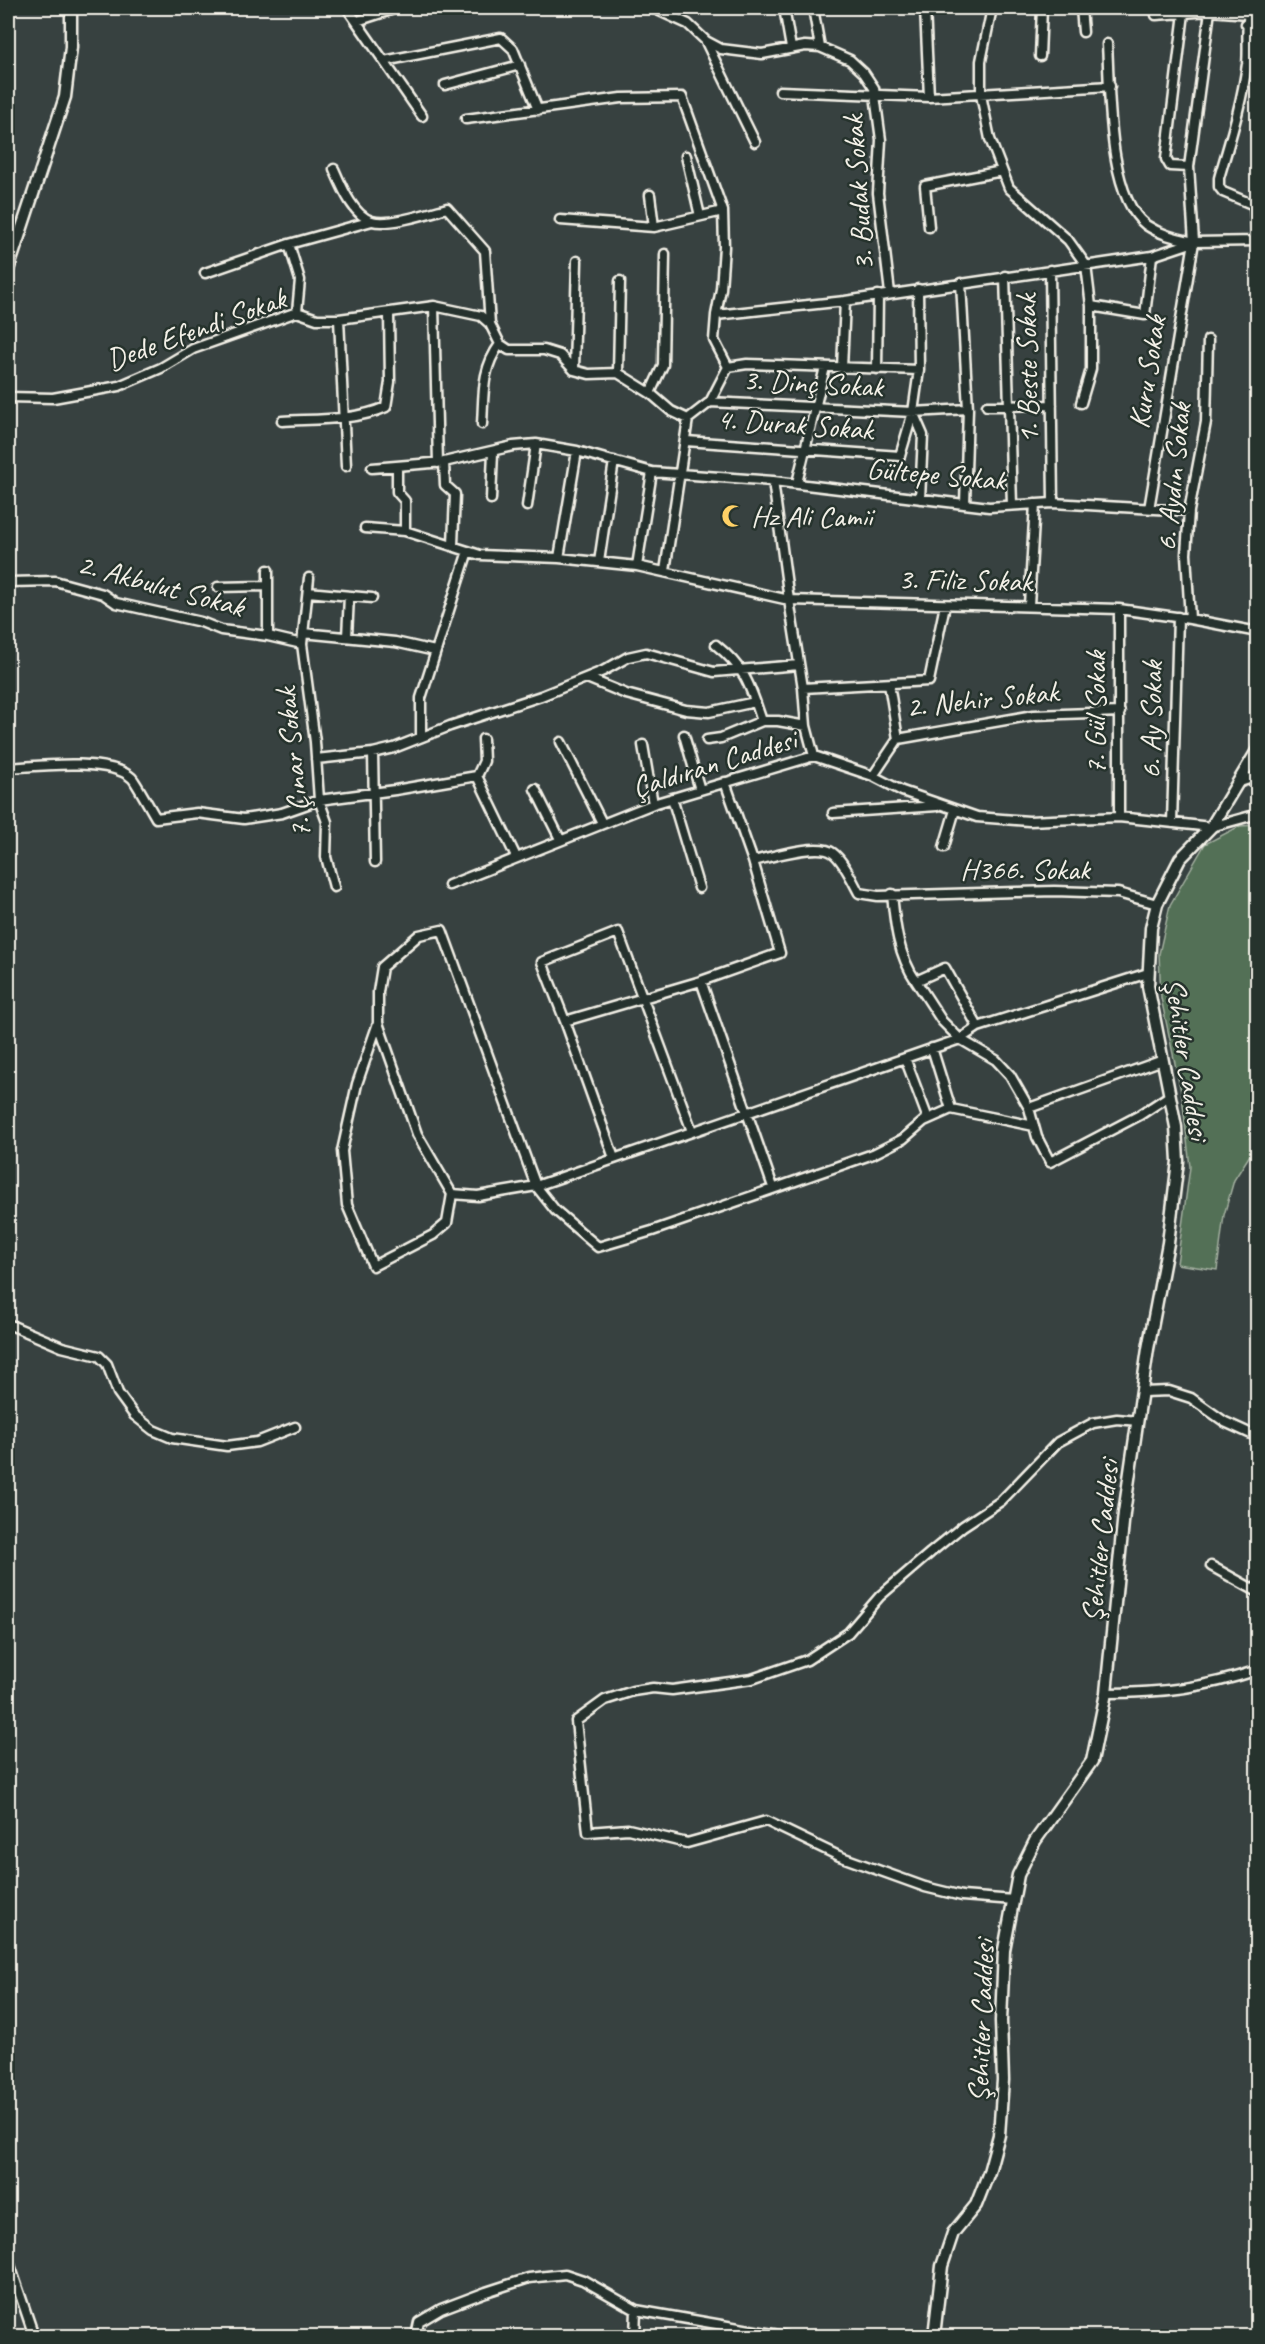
<svg xmlns="http://www.w3.org/2000/svg" width="1265" height="2344" font-family="Caveat,sans-serif">
  <style>
    .green { fill: #537057; stroke: #a4b0a0; stroke-width: 1.5 }
    .lines { fill: none; stroke-linecap: round; stroke-linejoin: round }
    .minor-casing { stroke: #f4f1e8; stroke-width: 13 }
    .tertiary-casing { stroke: #f4f1e8; stroke-width: 15 }
    .minor { stroke: #26332d; stroke-width: 8 }
    .tertiary { stroke: #26332d; stroke-width: 10 }
    .labels { text-anchor: middle; stroke-width: 5; stroke-linejoin: round; paint-order: stroke }
    .street-label { font-size: 30px; fill: #f4f1e8; stroke: #26332d }
    .poi-label { font-size: 30px; fill: #f4f1e8; stroke: #26332d; text-anchor: start }
  </style>
  <rect width="100%" height="100%" fill="#374140"/>
  <filter id="ink" filterUnits="userSpaceOnUse"><feTurbulence type="fractalNoise" baseFrequency=".0167" numOctaves="2"/><feDisplacementMap in="SourceGraphic" scale="12" xChannelSelector="R" yChannelSelector="G"/><feConvolveMatrix kernelMatrix="1 2 1 2 8 2 1 2 1" color-interpolation-filters="sRGB"/></filter>
  <g filter="url(#ink)">
    <path class="green" d="M1257,825V1144L1234,1180L1224,1215L1217,1270L1177,1264L1190,1167L1182,1096L1161,998L1159,954L1170,905L1205,844L1240,826Z"/>
    <g class="lines">
      <g class="minor-casing">
        <path id="minor" d="M347,8L422,116
          M653,8L688,24L706,41L721,49L762,54L805,46L820,47L850,60L864,73L874,88L881,140L878,193L890,293
          M784,8L791,48
          M813,8L820,47
          M925,8L929,97
          M992,8L981,61V95L990,139L1009,188L1068,240L1086,265L1091,306L1145,315L1152,256
          M1081,8L1083,32
          M1250,8C1245,26 1249,45 1247,64C1242,103 1230,140 1219,178V187L1223,192L1254,205
          M1184,13L1166,159L1170,166L1189,167
          M1156,15L1210,11L1248,14
          M357,21L397,8
          M1246,24L1258,33
          M706,42L755,142
          M1107,44C1110,89 1107,196 1146,225C1161,235 1176,238 1194,242
          M1040,56L1042,8
          M384,61L501,38L513,49L538,110
          M445,85L520,65
          M780,91L929,97L1110,86
          M466,119L621,98L682,97L723,211L724,247L721,289L716,315L714,340L728,367
          M686,156L700,216
          M334,169C341,185 353,216 372,221C390,226 429,213 447,208L485,251L490,324
          M650,195L654,227
          M560,220L654,227L723,211
          M929,227L925,186L1002,171
          M1257,241L1254,205L1258,194
          M289,244L300,280L297,312
          M1050,270L1053,503
          M205,273L289,244L372,221
          M1005,276L1012,505
          M961,283L968,409L965,504
          M434,306L438,463
          M716,315L845,301L1152,256L1194,242L1258,241
          M339,319L346,466
          M728,367L747,364L919,370
          M842,368L845,301
          M877,369L878,295
          M574,370L577,261
          M618,373L620,281
          M650,393L663,365L665,254
          M8,397L53,398L119,386L161,368L193,349L297,312L317,319H339L434,306L481,316L490,324L500,344L509,350H544L560,355L574,370L589,374L618,373L650,393L671,411L688,419L710,402L728,367
          M710,402L913,412L968,409
          M1081,403L1091,369V306
          M987,406L1052,405
          M913,412L923,435L920,499
          M282,421C316,419 355,421 386,407L390,382L389,313
          M482,424C484,394 481,370 500,344
          M686,441L900,456L913,412L919,370L918,289
          M444,462L445,485L455,494L453,545
          M397,467V492L405,501V531
          M372,468L444,462L513,446L536,444L577,451L652,472L773,481L989,507L1053,503L1189,511
          M773,481L789,600L1119,609L1190,619L1258,632
          M797,483L825,367
          M491,499L493,452
          M527,506L536,444
          M1149,509L1194,242L1189,167L1210,11
          M365,528L405,531L480,555L559,558L637,566L789,600L803,688
          M559,558L577,451
          M599,562L614,461
          M637,566L652,472
          M268,570V636
          M665,571L688,419
          M309,578L302,644L315,742L319,800L327,822L326,857L334,887
          M8,582L55,581L103,594L116,603L201,622L221,630L268,636L302,644
          M218,587L268,586
          M308,592L372,598
          M1029,605L1035,504
          M1190,619L1186,554L1189,511L1206,422L1208,340
          M303,633L395,642L435,651
          M347,637L349,596
          M716,645C746,669 750,686 762,721H778L806,726
          M587,678L626,694L686,710L709,712L755,702
          M889,684L898,739L1034,715L1120,712
          M684,735L700,790
          M421,737V698L468,551
          M707,740L721,738L762,721
          M561,742L602,823
          M643,745L653,804
          M373,753L375,862
          M814,756L806,726L803,688L929,681L945,605
          M316,759L373,753L394,748L450,726L541,696L603,671L628,657L646,653L714,672L799,665
          M8,768C36,766 110,757 132,778C136,782 151,810 156,818L197,813L244,819L282,813L319,800L395,790L477,776
          M477,776L516,857
          M477,776L484,761L483,739
          M873,776L898,739
          M725,782L753,861L780,953L701,981L773,1187
          M1237,783L1258,776
          M535,789L560,839
          M672,798L699,888
          M833,813L937,806
          M1119,817V609
          M1172,823L1178,617
          M944,847L955,810
          M753,861C771,857 819,842 833,853C843,860 853,882 859,893L878,896L1054,891L1118,893L1157,904
          M449,885L653,804L814,756L873,776L902,791L977,817L1029,821L1119,817L1211,827L1258,814
          M892,894C895,925 898,955 916,981L945,968L978,1027L1148,973
          M916,981L942,1021L960,1039L996,1060L1010,1075L1029,1108L1037,1137L1050,1162L1140,1115L1169,1096
          M565,1021L542,962L618,932L692,1131
          M378,1023L357,1084L342,1151L347,1205L373,1266L433,1235L447,1223L452,1194
          M978,1027L960,1039L536,1186L478,1196L452,1194L417,1134L378,1023V992L382,967L419,935L442,930L536,1186L555,1210L598,1247L652,1231L873,1154L903,1139L924,1121L951,1109L1034,1126
          M932,1048L951,1109
          M905,1058L928,1119
          M1029,1108L1163,1060
          M614,1158L565,1021L701,981
          M8,1324L62,1347L99,1356L107,1364L118,1393L134,1415L153,1430L172,1438L227,1446L257,1442L295,1427
          M1143,1392L1169,1391L1191,1398L1225,1422L1258,1437
          M1211,1566L1258,1592
          M1106,1693C1163,1693 1203,1688 1258,1670
          M1014,1900L962,1896L925,1887L839,1856L766,1821L687,1843L628,1829L588,1832L576,1721L605,1700L633,1691L653,1688L672,1690L752,1679L807,1660L848,1633L880,1596L930,1553L963,1526L1001,1501L1058,1442L1093,1423L1117,1419L1138,1421
          M8,2259L34,2336
          M416,2336L419,2322L441,2309L486,2292L529,2278L565,2274L583,2280L636,2310L785,2336
          M635,2336L636,2310"/>
      </g>
      <g class="tertiary-casing">
        <path id="tertiary" d="M8,270L65,97L71,47V8
          M934,2336L942,2266L953,2233L976,2205L989,2172L999,2135L1003,2080L1001,2021L1004,1950L1018,1875L1035,1841L1092,1761L1106,1693L1124,1513L1148,1349L1168,1243L1178,1161L1176,1127L1148,986L1151,928L1157,904L1180,859L1211,827L1258,749"/>
      </g>
      <use href="#minor" class="minor"/>
      <use href="#tertiary" class="tertiary"/>
    </g>
  </g>
  <defs>
    <g id="mosque-bare" transform="scale(1.8)"><path d="M3.5-4.9A6 6 0 1 0 3.5 4.9A5 5 0 1 1 3.5-4.9Z" fill="#ffd166" stroke="#26332d" stroke-width="2.5" paint-order="stroke"/></g>
  </defs>
  <g fill-rule="evenodd">
    <use href="#mosque-bare" x="733" y="516"/>
  </g>
  <g class="labels">
    <g class="street-label">
      <text transform="translate(858 193) rotate(-94)" y="10">3. Budak Sokak</text>
      <text transform="translate(196 329) rotate(-20)" y="10">Dede Efendi Sokak</text>
      <text transform="translate(1027 369) rotate(-91)" y="10">1. Beste Sokak</text>
      <text transform="translate(1147 372) rotate(-81)" y="10">Kuru Sokak</text>
      <text transform="translate(813 383) rotate(3)" y="10">3. Dinç Sokak</text>
      <text transform="translate(795 424) rotate(4)" y="10">4. Durak Sokak</text>
      <text transform="translate(936 474) rotate(5)" y="10">Gültepe Sokak</text>
      <text transform="translate(1173 477) rotate(-84)" y="10">6. Aydın Sokak</text>
      <text transform="translate(965 580) rotate(1)" y="10">3. Filiz Sokak</text>
      <text transform="translate(161 585) rotate(15)" y="10">2. Akbulut Sokak</text>
      <text transform="translate(982 699) rotate(-6)" y="10">2. Nehir Sokak</text>
      <text transform="translate(1095 713) rotate(-90)" y="10">7. Gül Sokak</text>
      <text transform="translate(1151 720) rotate(-89)" y="10">6. Ay Sokak</text>
      <text transform="translate(293 763) rotate(-96)" y="10">7. Çınar Sokak</text>
      <text transform="translate(714 763) rotate(-17)" y="10">Çaldıran Caddesi</text>
      <text x="1025" y="879">H366. Sokak</text>
      <text transform="translate(1187 1059) rotate(81)" y="10">Şehitler Caddesi</text>
      <text transform="translate(1100 1541) rotate(-84)" y="10">Şehitler Caddesi</text>
      <text transform="translate(981 2021) rotate(-88)" y="10">Şehitler Caddesi</text>
    </g>
    <g class="poi-label">
      <text x="751" y="526">Hz Ali Camii</text>
    </g>
  </g>
  <rect width="1265" height="2344" fill="none" stroke="#26332d" stroke-width="30"/>
  <rect x="15" y="15" width="1235" height="2314" fill="none" stroke="#f4f1e8" stroke-width="2" filter="url(#ink)"/>
</svg>
